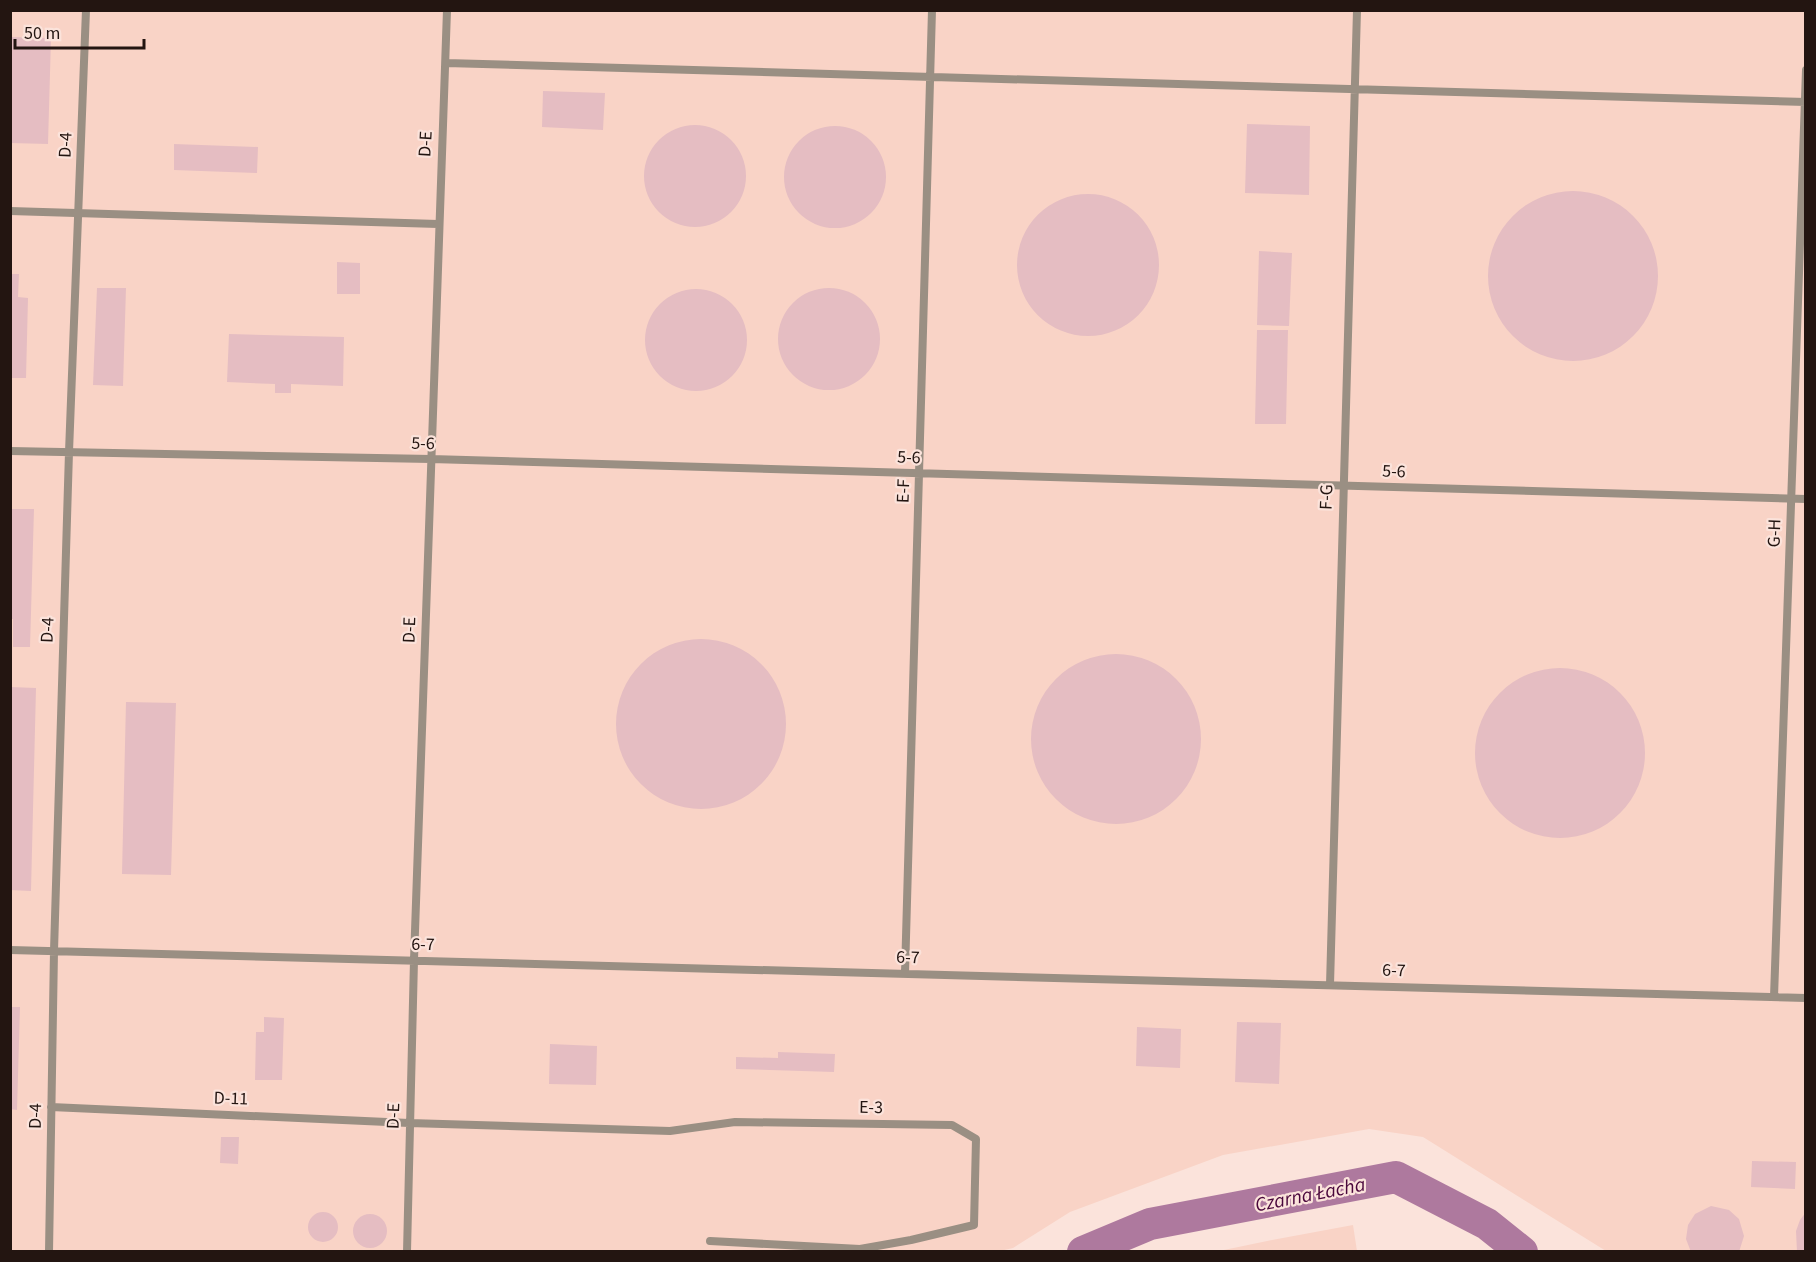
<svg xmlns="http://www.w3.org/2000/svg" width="1816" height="1262" font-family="'Source Sans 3',sans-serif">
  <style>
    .built { fill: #f9d3c6 }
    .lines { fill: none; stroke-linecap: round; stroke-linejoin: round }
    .river { stroke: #ae799e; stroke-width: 32 }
    .building { fill: #e5bdc2 }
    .lane { stroke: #9a8f83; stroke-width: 8 }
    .labels { text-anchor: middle; stroke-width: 4.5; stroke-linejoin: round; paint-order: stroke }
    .street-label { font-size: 18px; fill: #231511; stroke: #fbe3db }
    .water-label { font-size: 20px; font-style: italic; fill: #49063b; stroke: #fbe3db }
  </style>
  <rect width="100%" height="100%" fill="#fbe3db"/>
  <path class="built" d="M10,11H1805V1251H1606L1423,1137L1369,1129L1223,1155L1070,1212L1013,1248L1000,1251H11Z
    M1353,1225L1357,1251H1219L1272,1240Z"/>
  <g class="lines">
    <path class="river" d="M1083,1252L1150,1224L1396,1177L1487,1224L1522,1252"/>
  </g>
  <path class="building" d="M10,37L51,38L48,144L10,143Z
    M543,91L605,93L603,130L542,127Z
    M1247,124L1310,126L1309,195L1245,193Z
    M644 176a51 51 0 1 1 102 0a51 51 0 1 1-102 0Z
    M784 177a51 51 0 1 1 102 0a51 51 0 1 1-102 0Z
    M174,144L258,147L257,173L174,170Z
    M1488 276a85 85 0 1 1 170 0a85 85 0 1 1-170 0Z
    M1017 265a71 71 0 1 1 142 0a71 71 0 1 1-142 0Z
    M1259,251L1292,253L1289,326L1257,325Z
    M337,262L360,263V294H337Z
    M10,274H19L18,297L28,298L26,378H10Z
    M97,288H126L123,386L93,385Z
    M778 339a51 51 0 1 1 102 0a51 51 0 1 1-102 0Z
    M645 340a51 51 0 1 1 102 0a51 51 0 1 1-102 0Z
    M1257,330H1288L1286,424H1255Z
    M229,334L344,337L343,386L291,384V393H275V384L227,382Z
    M10,509H34L30,647H13V619H10Z
    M616 724a85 85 0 1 1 170 0a85 85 0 1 1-170 0Z
    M1031 739a85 85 0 1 1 170 0a85 85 0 1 1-170 0Z
    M1475 753a85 85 0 1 1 170 0a85 85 0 1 1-170 0Z
    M10,687L36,688L31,891L10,890Z
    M126,702L176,703L171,875L122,874Z
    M10,1007H20L17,1110L10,1109Z
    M264,1017L284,1018L282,1080H255L256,1032H264Z
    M1237,1022L1281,1023L1279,1084L1235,1082Z
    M1137,1027L1181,1029L1180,1068L1136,1066Z
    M550,1044L597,1046L596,1085L549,1084Z
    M778,1052L835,1054L834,1072L736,1069V1057L778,1058Z
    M221,1137H239L238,1164L220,1163Z
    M1752,1161L1796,1162L1795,1189L1751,1187Z
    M1711,1206L1729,1210L1739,1219L1744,1236L1739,1252H1691L1686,1239L1688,1225L1695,1214Z
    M308 1227a15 15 0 1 1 30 0a15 15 0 1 1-30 0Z
    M1806,1212V1252H1797L1796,1231L1800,1220Z
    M353 1231a17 17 0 1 1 34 0a17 17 0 1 1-34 0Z"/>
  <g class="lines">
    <path class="lane" d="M446,63L1806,102
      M10,211L438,224
      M10,451L431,459L1806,499
      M10,950L1806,998
      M905,973L932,10
      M1330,985L1357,10
      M1774,997L1806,70
      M51,1107L409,1123L670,1131L735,1122L952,1125L976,1139L974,1225L911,1240L860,1249L710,1241
      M49,1252L54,951L69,452L86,10
      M407,1252L414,960L447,10"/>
  </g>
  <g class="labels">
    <g class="street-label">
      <text transform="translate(425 144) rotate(-87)" y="6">D-E</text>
      <text transform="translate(65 145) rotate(-88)" y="6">D-4</text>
      <text transform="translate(423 443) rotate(1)" y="6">5-6</text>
      <text transform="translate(909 457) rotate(2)" y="6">5-6</text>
      <text transform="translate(1394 471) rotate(2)" y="6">5-6</text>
      <text transform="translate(903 491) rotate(-88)" y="6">E-F</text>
      <text transform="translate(1326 497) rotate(-88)" y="6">F-G</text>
      <text transform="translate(1774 533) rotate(-88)" y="6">G-H</text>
      <text transform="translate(47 630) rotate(-88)" y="6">D-4</text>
      <text transform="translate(409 630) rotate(-88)" y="6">D-E</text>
      <text transform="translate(423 944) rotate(1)" y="6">6-7</text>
      <text transform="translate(908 957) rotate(2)" y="6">6-7</text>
      <text transform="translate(1394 970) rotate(2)" y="6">6-7</text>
      <text transform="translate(231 1098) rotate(2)" y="6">D-11</text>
      <text transform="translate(871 1107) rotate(1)" y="6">E-3</text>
      <text transform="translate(35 1116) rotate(-89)" y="6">D-4</text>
      <text transform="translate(393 1116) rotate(-88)" y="6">D-E</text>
    </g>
    <g class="water-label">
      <text transform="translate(1310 1194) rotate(-11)" y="7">Czarna Łacha</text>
    </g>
  </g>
  <rect width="1816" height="1262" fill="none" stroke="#231511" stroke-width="24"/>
  <path d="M15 39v9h129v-9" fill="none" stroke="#231511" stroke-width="3"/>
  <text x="24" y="39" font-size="18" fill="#231511" stroke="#fbe3db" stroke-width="4.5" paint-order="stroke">50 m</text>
</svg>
